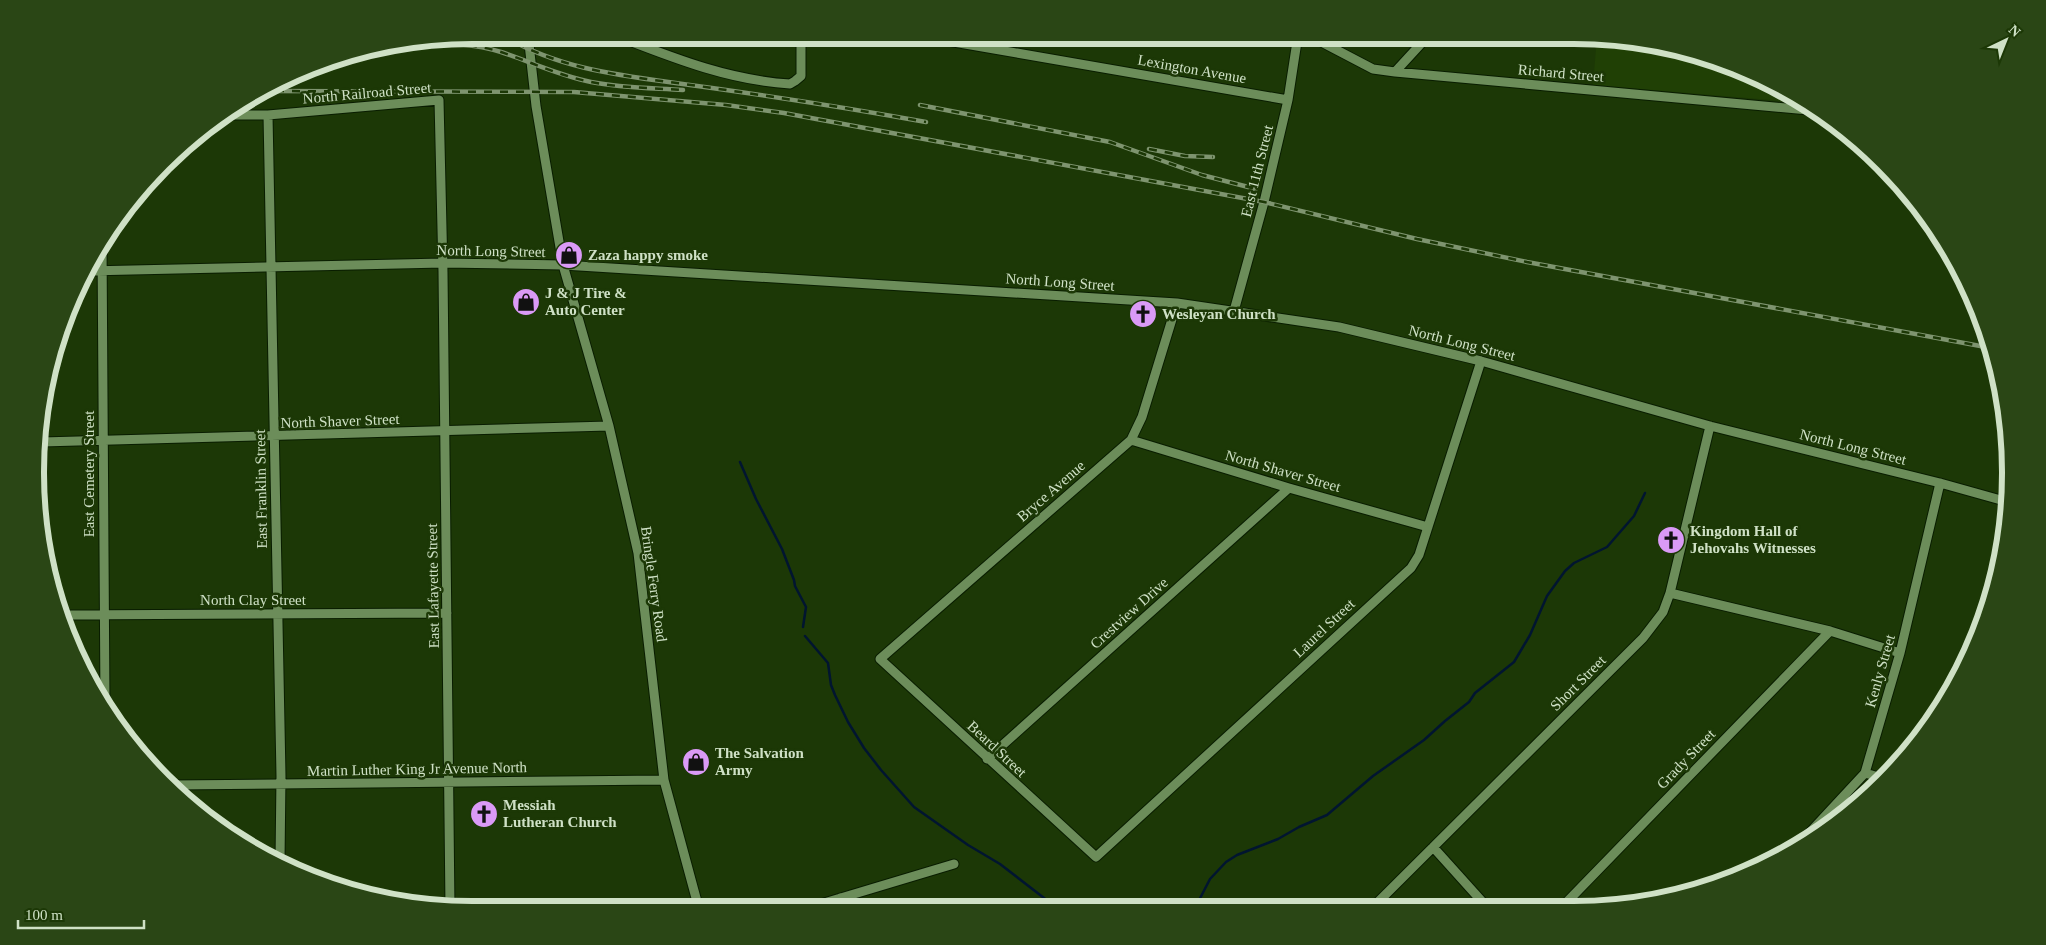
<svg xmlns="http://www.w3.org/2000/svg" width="2046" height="945" font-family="Georgia,serif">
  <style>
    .built { fill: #204005 }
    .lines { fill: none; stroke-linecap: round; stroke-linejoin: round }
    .stream { stroke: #011530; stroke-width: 2.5 }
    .minor-casing { stroke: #091d00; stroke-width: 11 }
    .minor { stroke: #6c8d5a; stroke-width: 9 }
    .rail-casing { stroke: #7e946f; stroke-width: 4.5 }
    .rail { stroke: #1c3806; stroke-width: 2.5; stroke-dasharray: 8; stroke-linecap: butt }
    .labels { text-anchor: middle; stroke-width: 5; stroke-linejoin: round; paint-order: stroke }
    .street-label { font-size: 15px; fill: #cfe1c6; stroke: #1c3806 }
    .poi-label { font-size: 15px; font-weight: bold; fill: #cfe1c6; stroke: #1c3806; text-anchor: start }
    .rim { fill: none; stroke: #cfe1c6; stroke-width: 6 }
  </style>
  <rect width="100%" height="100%" fill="#1c3806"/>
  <path class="built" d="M1597,37L1659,43L1741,68L1807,103L1593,85Z"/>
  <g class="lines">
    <path class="stream" d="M740,462L756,499L782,549L794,580L795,586L806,607L803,627
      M805,636L828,663L831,685L835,695L848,722L864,748L881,770L914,807L968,845L1000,864L1057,908
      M229,830L230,826
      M1195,908L1210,879L1226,862L1237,855L1278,839L1299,827L1327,815L1373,776L1424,740L1445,721L1469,702L1475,693L1514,662L1530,635L1547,596L1565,571L1574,563L1607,547L1634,516L1645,493"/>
    <g class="minor-casing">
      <path id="minor" d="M528,35L536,106L563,265L609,426L638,553L664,780L699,909
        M614,35C671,57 727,80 790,84L795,81L801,76V35
        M913,35L1288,100
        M1308,35L1373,69L1395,72L1819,111
        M1395,72L1429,35
        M223,115H268L439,100L443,272L450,908
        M268,115L281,776L280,861
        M102,244L105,704
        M87,271L443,263L563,265L1177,303L1339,327L1481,361L1710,426L1940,483L2008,502
        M1177,303L1142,417L1131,440L880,659L1096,857L1411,568L1419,555L1481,361
        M1234,311L1264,202L1288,100L1298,35
        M1131,440L1289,488L1428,527
        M42,442L609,426
        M1670,593L1830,631L1900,653
        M59,615L447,613
        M987,759L1289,488
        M1865,773L1882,778
        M171,785L664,780
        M1800,843L1865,773L1900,653L1940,483
        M1433,847L1487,907
        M840,898L843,909
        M1563,906L1830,631
        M1373,907L1643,638L1663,612L1670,593L1710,426
        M804,909L954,864"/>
    </g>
    <use href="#minor" class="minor"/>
    <g class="rail-casing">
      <path id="rail" d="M503,35C565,74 641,77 712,88C783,98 854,109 926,122
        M421,43C448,43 475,44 501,52C531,62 560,76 591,82C621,88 653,88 683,90
        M260,91L574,92L726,105L784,113L1264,202L1417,239L1527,262L1991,348
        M920,105L1110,142L1202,175L1256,189
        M1149,149L1185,156L1213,157"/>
    </g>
    <use href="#rail" class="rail"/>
  </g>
  <defs>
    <g id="shop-disc" transform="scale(1.4375)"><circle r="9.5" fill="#da9af6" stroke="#1c3806"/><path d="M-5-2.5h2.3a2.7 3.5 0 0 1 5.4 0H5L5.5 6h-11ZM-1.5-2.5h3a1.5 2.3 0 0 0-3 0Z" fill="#111"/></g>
    <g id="church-disc" transform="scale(1.4375)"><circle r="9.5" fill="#da9af6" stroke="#1c3806"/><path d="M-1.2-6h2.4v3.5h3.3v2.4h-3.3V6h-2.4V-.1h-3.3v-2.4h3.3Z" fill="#111"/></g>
  </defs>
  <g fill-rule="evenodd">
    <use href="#shop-disc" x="569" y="255"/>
    <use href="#shop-disc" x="526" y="302"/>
    <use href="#church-disc" x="1143" y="314"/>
    <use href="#church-disc" x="1671" y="540"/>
    <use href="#shop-disc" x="696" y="762"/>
    <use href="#church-disc" x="484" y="814"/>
  </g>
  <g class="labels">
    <g class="street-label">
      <text transform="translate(1192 69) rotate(10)" y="5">Lexington Avenue</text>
      <text transform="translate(1561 73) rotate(5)" y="5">Richard Street</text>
      <text transform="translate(367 93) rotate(-5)" y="5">North Railroad Street</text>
      <text transform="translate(1257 171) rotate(-76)" y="5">East 11th Street</text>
      <text transform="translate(491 251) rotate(1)" y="5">North Long Street</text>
      <text transform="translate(1060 282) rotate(4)" y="5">North Long Street</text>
      <text transform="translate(1462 343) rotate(14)" y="5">North Long Street</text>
      <text transform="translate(340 421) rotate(-2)" y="5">North Shaver Street</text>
      <text transform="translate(1853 447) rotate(14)" y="5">North Long Street</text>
      <text transform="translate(1283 471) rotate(16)" y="5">North Shaver Street</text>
      <text transform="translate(89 474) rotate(-90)" y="5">East Cemetery Street</text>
      <text transform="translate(261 489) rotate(-91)" y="5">East Franklin Street</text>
      <text transform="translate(1051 491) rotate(-41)" y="5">Bryce Avenue</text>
      <text transform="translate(654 584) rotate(82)" y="5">Bringle Ferry Road</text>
      <text transform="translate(433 586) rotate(-91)" y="5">East Lafayette Street</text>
      <text x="253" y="605">North Clay Street</text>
      <text transform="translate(1129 613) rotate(-42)" y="5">Crestview Drive</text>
      <text transform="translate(1324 628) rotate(-43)" y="5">Laurel Street</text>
      <text transform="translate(1880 671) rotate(-74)" y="5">Kenly Street</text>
      <text transform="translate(1578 683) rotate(-45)" y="5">Short Street</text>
      <text transform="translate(997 749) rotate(43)" y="5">Beard Street</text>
      <text transform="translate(1686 759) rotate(-46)" y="5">Grady Street</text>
      <text transform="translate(417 769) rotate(-1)" y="5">Martin Luther King Jr Avenue North</text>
    </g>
    <g class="poi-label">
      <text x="588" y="260">Zaza happy smoke</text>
      <text x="545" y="298">J &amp; J Tire &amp;<tspan x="545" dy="17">Auto Center</tspan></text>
      <text x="1162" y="319">Wesleyan Church</text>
      <text x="1690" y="536">Kingdom Hall of<tspan x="1690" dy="17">Jehovahs Witnesses</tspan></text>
      <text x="715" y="758">The Salvation<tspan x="715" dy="17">Army</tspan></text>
      <text x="503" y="810">Messiah<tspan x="503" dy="17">Lutheran Church</tspan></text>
    </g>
  </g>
  <path d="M0 0H2046V945H0ZM472 44H1574A428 428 0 0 1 2002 472V473A428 428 0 0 1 1574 901H472A428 428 0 0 1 44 473V472A428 428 0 0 1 472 44Z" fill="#2a4615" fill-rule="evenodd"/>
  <path class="rim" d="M472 44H1574A428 428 0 0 1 2002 472V473A428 428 0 0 1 1574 901H472A428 428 0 0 1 44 473V472A428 428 0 0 1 472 44Z"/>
  <g transform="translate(2006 40) rotate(43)" stroke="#1c3806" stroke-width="4" paint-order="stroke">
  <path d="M0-4L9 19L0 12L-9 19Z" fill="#cfe1c6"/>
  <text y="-8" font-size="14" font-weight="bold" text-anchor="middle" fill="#cfe1c6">N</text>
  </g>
  <path d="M18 920v8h126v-8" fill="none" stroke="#cfe1c6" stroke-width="2.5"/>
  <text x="25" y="920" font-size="15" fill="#cfe1c6" stroke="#1c3806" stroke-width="4" paint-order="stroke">100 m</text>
</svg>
